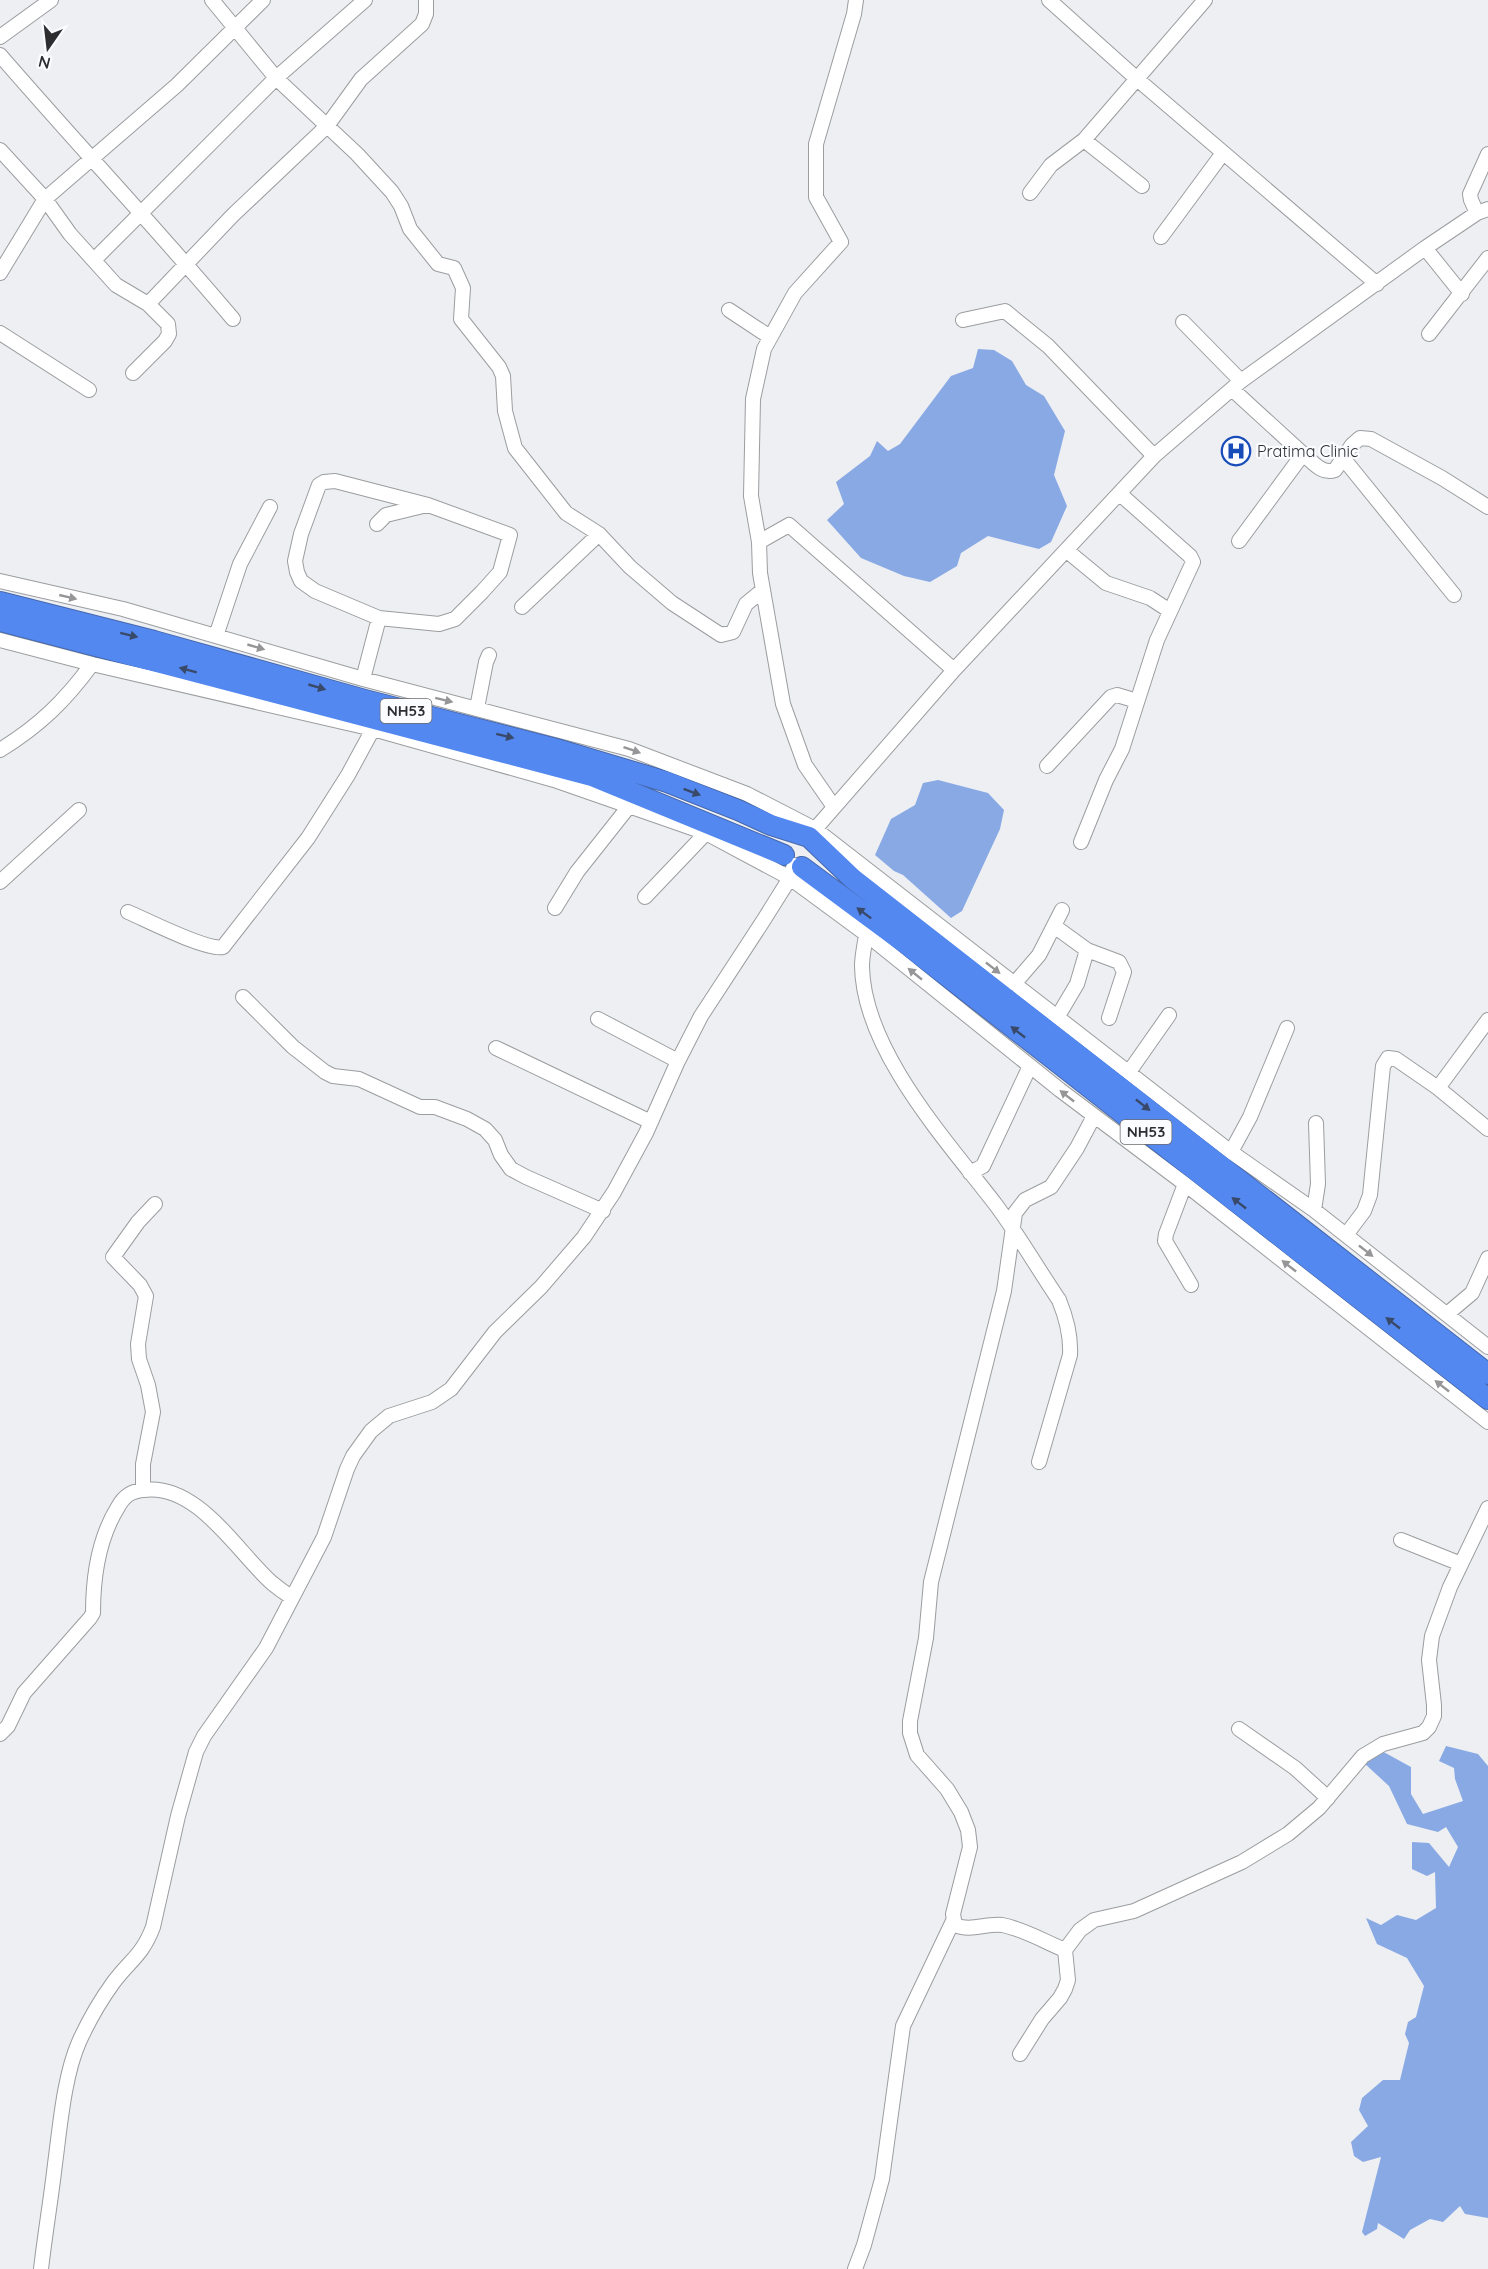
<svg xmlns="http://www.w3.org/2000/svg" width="1488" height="2269" font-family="Quicksand,sans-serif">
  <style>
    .water { fill: #89a9e5 }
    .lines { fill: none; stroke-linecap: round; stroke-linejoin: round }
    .minor-casing { stroke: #9b9d9f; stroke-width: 16 }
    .highway-casing { stroke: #4668ad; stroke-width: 22 }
    .minor { stroke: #fff; stroke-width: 14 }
    .highway { stroke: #5388f0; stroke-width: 20 }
    .oneway { fill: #969698 }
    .oneway2 { fill: #39496a }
    .labels { text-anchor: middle; stroke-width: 4.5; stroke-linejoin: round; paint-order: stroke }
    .shield { fill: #fbfcff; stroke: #6c6c6e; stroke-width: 1.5 }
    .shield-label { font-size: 15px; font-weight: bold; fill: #2e2e30 }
    .poi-label { font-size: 16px; fill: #2e2e30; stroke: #fbfcff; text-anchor: start }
  </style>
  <rect width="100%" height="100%" fill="#edeff2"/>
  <path class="water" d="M978,349L994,350L1012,361L1026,385L1044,396L1065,431L1054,475L1067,506L1051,542L1039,549L988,536L961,553L957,566L930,582L904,576L861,558L827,520L844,504L836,482L870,456L877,441L888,451L900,444L951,376L973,368Z
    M938,780L988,793L1004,810L1000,829L962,911L951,918L903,875L894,871L875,855L891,819L915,805L923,783Z
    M1369,1744L1411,1767V1794L1423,1814L1463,1801L1455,1779L1454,1768L1439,1761L1446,1746L1478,1754L1488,1766V2218L1465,2214L1460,2206L1443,2222L1430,2219L1410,2230L1404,2239L1378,2223L1377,2229L1365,2236L1362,2232L1381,2157L1363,2162L1354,2156L1351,2142L1368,2126L1359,2110L1362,2098L1383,2080H1400L1409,2043L1405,2034L1408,2022L1416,2017L1424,1986L1407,1958L1377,1944L1366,1918L1381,1925L1397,1915L1416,1920L1436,1908L1435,1872L1427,1876L1412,1869V1842L1429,1843L1449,1867L1458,1847L1446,1827L1438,1832L1407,1824L1389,1786L1364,1763Z"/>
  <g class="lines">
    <g class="minor-casing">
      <path id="minor" d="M212,0L276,78L357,154L392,192L401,206L410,229L438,264L454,268L463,288L461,319L499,367L503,376L505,411L515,448L566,513L599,534L630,567L672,603L721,635L733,632L746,604L763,590
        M1049,0L1137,79L1377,284
        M0,37L51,0
        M0,55C77,144 158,230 233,319
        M0,150L45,199L70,234L116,285L148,304L168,324L169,334L165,341L133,373
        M1142,186L1084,140L1205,0
        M1030,193L1051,165L1084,140
        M1477,213L1471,200L1470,194L1488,154
        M1161,237L1223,153
        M1425,248L1462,294
        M94,260L276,78L365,0
        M0,273L45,199L177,85L263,0
        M148,304L233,215L327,126L361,79L422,24L426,14V0
        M729,310L770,337
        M963,320L1005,311L1048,346L1154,456
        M1183,322L1241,381
        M0,333L89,390
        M1429,334L1488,258
        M1233,390L1303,454L1239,541
        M1303,454C1313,462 1322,475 1335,470L1352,445L1360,438L1371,439L1442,478L1488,507
        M1343,458L1454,595
        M335,481L428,505L510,535L500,572L482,592L455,619L439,624L379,618L315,591L301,581L297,572L295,561L301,534L319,485L324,482Z
        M377,524L386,515L427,505
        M759,542L789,525L954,670
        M1066,550L1106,583L1150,598L1170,611
        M0,581L123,609L363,679L629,749L747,794L815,829L1231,1152L1314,1210L1488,1347
        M522,607L599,534
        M216,636L240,564L270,507
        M0,640L92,664L373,729L554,780L706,833L790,878L866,934L1060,1090L1185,1184L1488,1422
        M363,679L379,618
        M477,708L486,662L489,655
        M0,750C39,726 65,701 92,664
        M1047,766L1111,697L1117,695L1137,701
        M834,807L805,765L783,704L760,573L759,542L751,496L753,399L764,349L795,293L841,242L816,197V144L854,14L856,0
        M810,835L954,670L1154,456L1241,381L1425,248L1477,213L1488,209
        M1081,842L1106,780L1122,749L1157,640L1193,562L1190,556L1120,494
        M0,882L79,810
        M645,897L706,833
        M555,908L577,872L630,805
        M128,912C147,920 207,951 223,947L308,838L348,775L373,729
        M1054,926L1087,950L1119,962L1124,972L1109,1018
        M866,934C865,944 862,955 862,966C863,1050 947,1141 996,1205C1019,1236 1038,1269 1059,1300C1066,1317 1071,1337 1070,1355L1039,1462
        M1014,984L1039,955L1062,910
        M243,997L293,1047L325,1072L333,1076L359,1079L420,1107H435L467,1119L485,1129L495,1140L501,1155L511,1169L526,1177L603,1211
        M1058,1016L1077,984L1087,950
        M598,1019L678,1061
        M1488,1020L1438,1088L1488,1129
        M496,1048L651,1122
        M1129,1072L1169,1015
        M1231,1152L1250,1117L1287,1028
        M970,1173L983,1166L1030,1066
        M1185,1184L1166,1234L1165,1241L1191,1285
        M1314,1210L1318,1184L1316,1123
        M1346,1235L1364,1211L1370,1195L1383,1066L1388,1058L1396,1059L1438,1088
        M1447,1314L1472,1293L1488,1258
        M143,1490V1464L153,1412L148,1385L139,1359L138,1344L146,1296L140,1285L113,1257L138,1222L155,1204
        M1401,1540L1461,1564
        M1239,1729L1295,1768L1328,1798
        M0,1734L8,1726L24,1693L90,1618L93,1613C93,1576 98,1539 118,1507C124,1496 131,1491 143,1490C197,1482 237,1552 272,1583C278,1588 285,1593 291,1597
        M1065,1950C1045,1942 1024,1929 1002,1925C987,1923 970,1932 955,1925L953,1914L970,1847L968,1830L961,1812L947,1789L917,1755L910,1733V1721L926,1638L931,1582L997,1319L1004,1291L1015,1213L1025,1200L1051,1187L1077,1148L1094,1116
        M1020,2054L1042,2019L1060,1998L1065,1989L1068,1980L1065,1950L1080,1930L1094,1920L1134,1911L1242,1862L1288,1834L1319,1808L1363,1756L1383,1744L1423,1733L1429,1727L1434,1716V1705L1429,1660L1432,1636L1450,1587L1488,1508
        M41,2269C45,2234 51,2199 55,2164C60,2127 64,2076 79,2042C88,2022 100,2001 113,1983C130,1960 142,1956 153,1927L178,1816L196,1752L204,1736L266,1648L324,1537L347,1469L353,1456L371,1431L389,1416L432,1402L451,1389L495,1332L541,1287L584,1237L614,1192L646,1133L678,1061L701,1016L765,918L790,878L794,865
        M855,2269L864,2245L882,2179L903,2026L953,1921"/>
    </g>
    <g class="highway-casing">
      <path id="highway" d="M0,602L154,641L365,700L560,750L667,782L738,810L771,825L809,837L853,879L1488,1374
        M0,621L592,776L784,855
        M802,867L910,947L1488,1399"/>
    </g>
    <use href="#minor" class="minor"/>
    <use href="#highway" class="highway"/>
  </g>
  <defs><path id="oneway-solid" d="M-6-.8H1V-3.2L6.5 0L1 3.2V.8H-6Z" transform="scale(1.5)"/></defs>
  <g class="oneway">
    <use href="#oneway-solid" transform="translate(68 597) rotate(13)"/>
    <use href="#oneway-solid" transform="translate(256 647) rotate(16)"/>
    <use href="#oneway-solid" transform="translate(444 700) rotate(14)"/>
    <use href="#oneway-solid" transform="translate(632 750) rotate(19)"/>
    <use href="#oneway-solid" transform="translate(993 968) rotate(38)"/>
    <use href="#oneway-solid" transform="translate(915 974) rotate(-141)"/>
    <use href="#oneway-solid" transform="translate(1067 1096) rotate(-142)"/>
    <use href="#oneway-solid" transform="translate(1366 1251) rotate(38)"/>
    <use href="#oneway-solid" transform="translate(1289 1266) rotate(-142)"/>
    <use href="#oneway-solid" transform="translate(1442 1386) rotate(-142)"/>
  </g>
  <g class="oneway2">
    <use href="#oneway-solid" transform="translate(129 635) rotate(14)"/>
    <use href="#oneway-solid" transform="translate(188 670) rotate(-165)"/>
    <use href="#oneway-solid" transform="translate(317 687) rotate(16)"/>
    <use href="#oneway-solid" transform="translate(505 736) rotate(14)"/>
    <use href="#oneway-solid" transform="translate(692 792) rotate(21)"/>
    <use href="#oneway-solid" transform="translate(864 913) rotate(-143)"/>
    <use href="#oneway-solid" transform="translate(1018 1032) rotate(-142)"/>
    <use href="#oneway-solid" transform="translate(1143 1105) rotate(38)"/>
    <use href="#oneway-solid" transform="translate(1239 1203) rotate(-142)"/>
    <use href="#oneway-solid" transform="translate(1393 1323) rotate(-142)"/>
  </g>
  <defs>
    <g id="hospital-ring" transform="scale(1.5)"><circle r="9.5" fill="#fbfcff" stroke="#184db9" stroke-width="1.5"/><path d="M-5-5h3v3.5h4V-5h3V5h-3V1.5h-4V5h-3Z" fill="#184db9"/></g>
  </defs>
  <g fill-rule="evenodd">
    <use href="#hospital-ring" x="1236" y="451"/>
  </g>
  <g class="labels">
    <g class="shield">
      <rect x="380.5" y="699" width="51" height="24" rx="4.5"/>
      <rect x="1120.5" y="1120" width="51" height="24" rx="4.5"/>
    </g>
    <g class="shield-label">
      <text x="406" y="716">NH53</text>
      <text x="1146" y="1137">NH53</text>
    </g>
    <g class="poi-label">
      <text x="1257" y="457">Pratima Clinic</text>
    </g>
  </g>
  <g transform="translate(48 48) rotate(194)" stroke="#fbfcff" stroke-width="4.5" paint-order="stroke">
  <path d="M0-4.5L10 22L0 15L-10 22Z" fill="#2e2e30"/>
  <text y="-9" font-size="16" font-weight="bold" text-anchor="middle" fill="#2e2e30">N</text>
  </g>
</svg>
